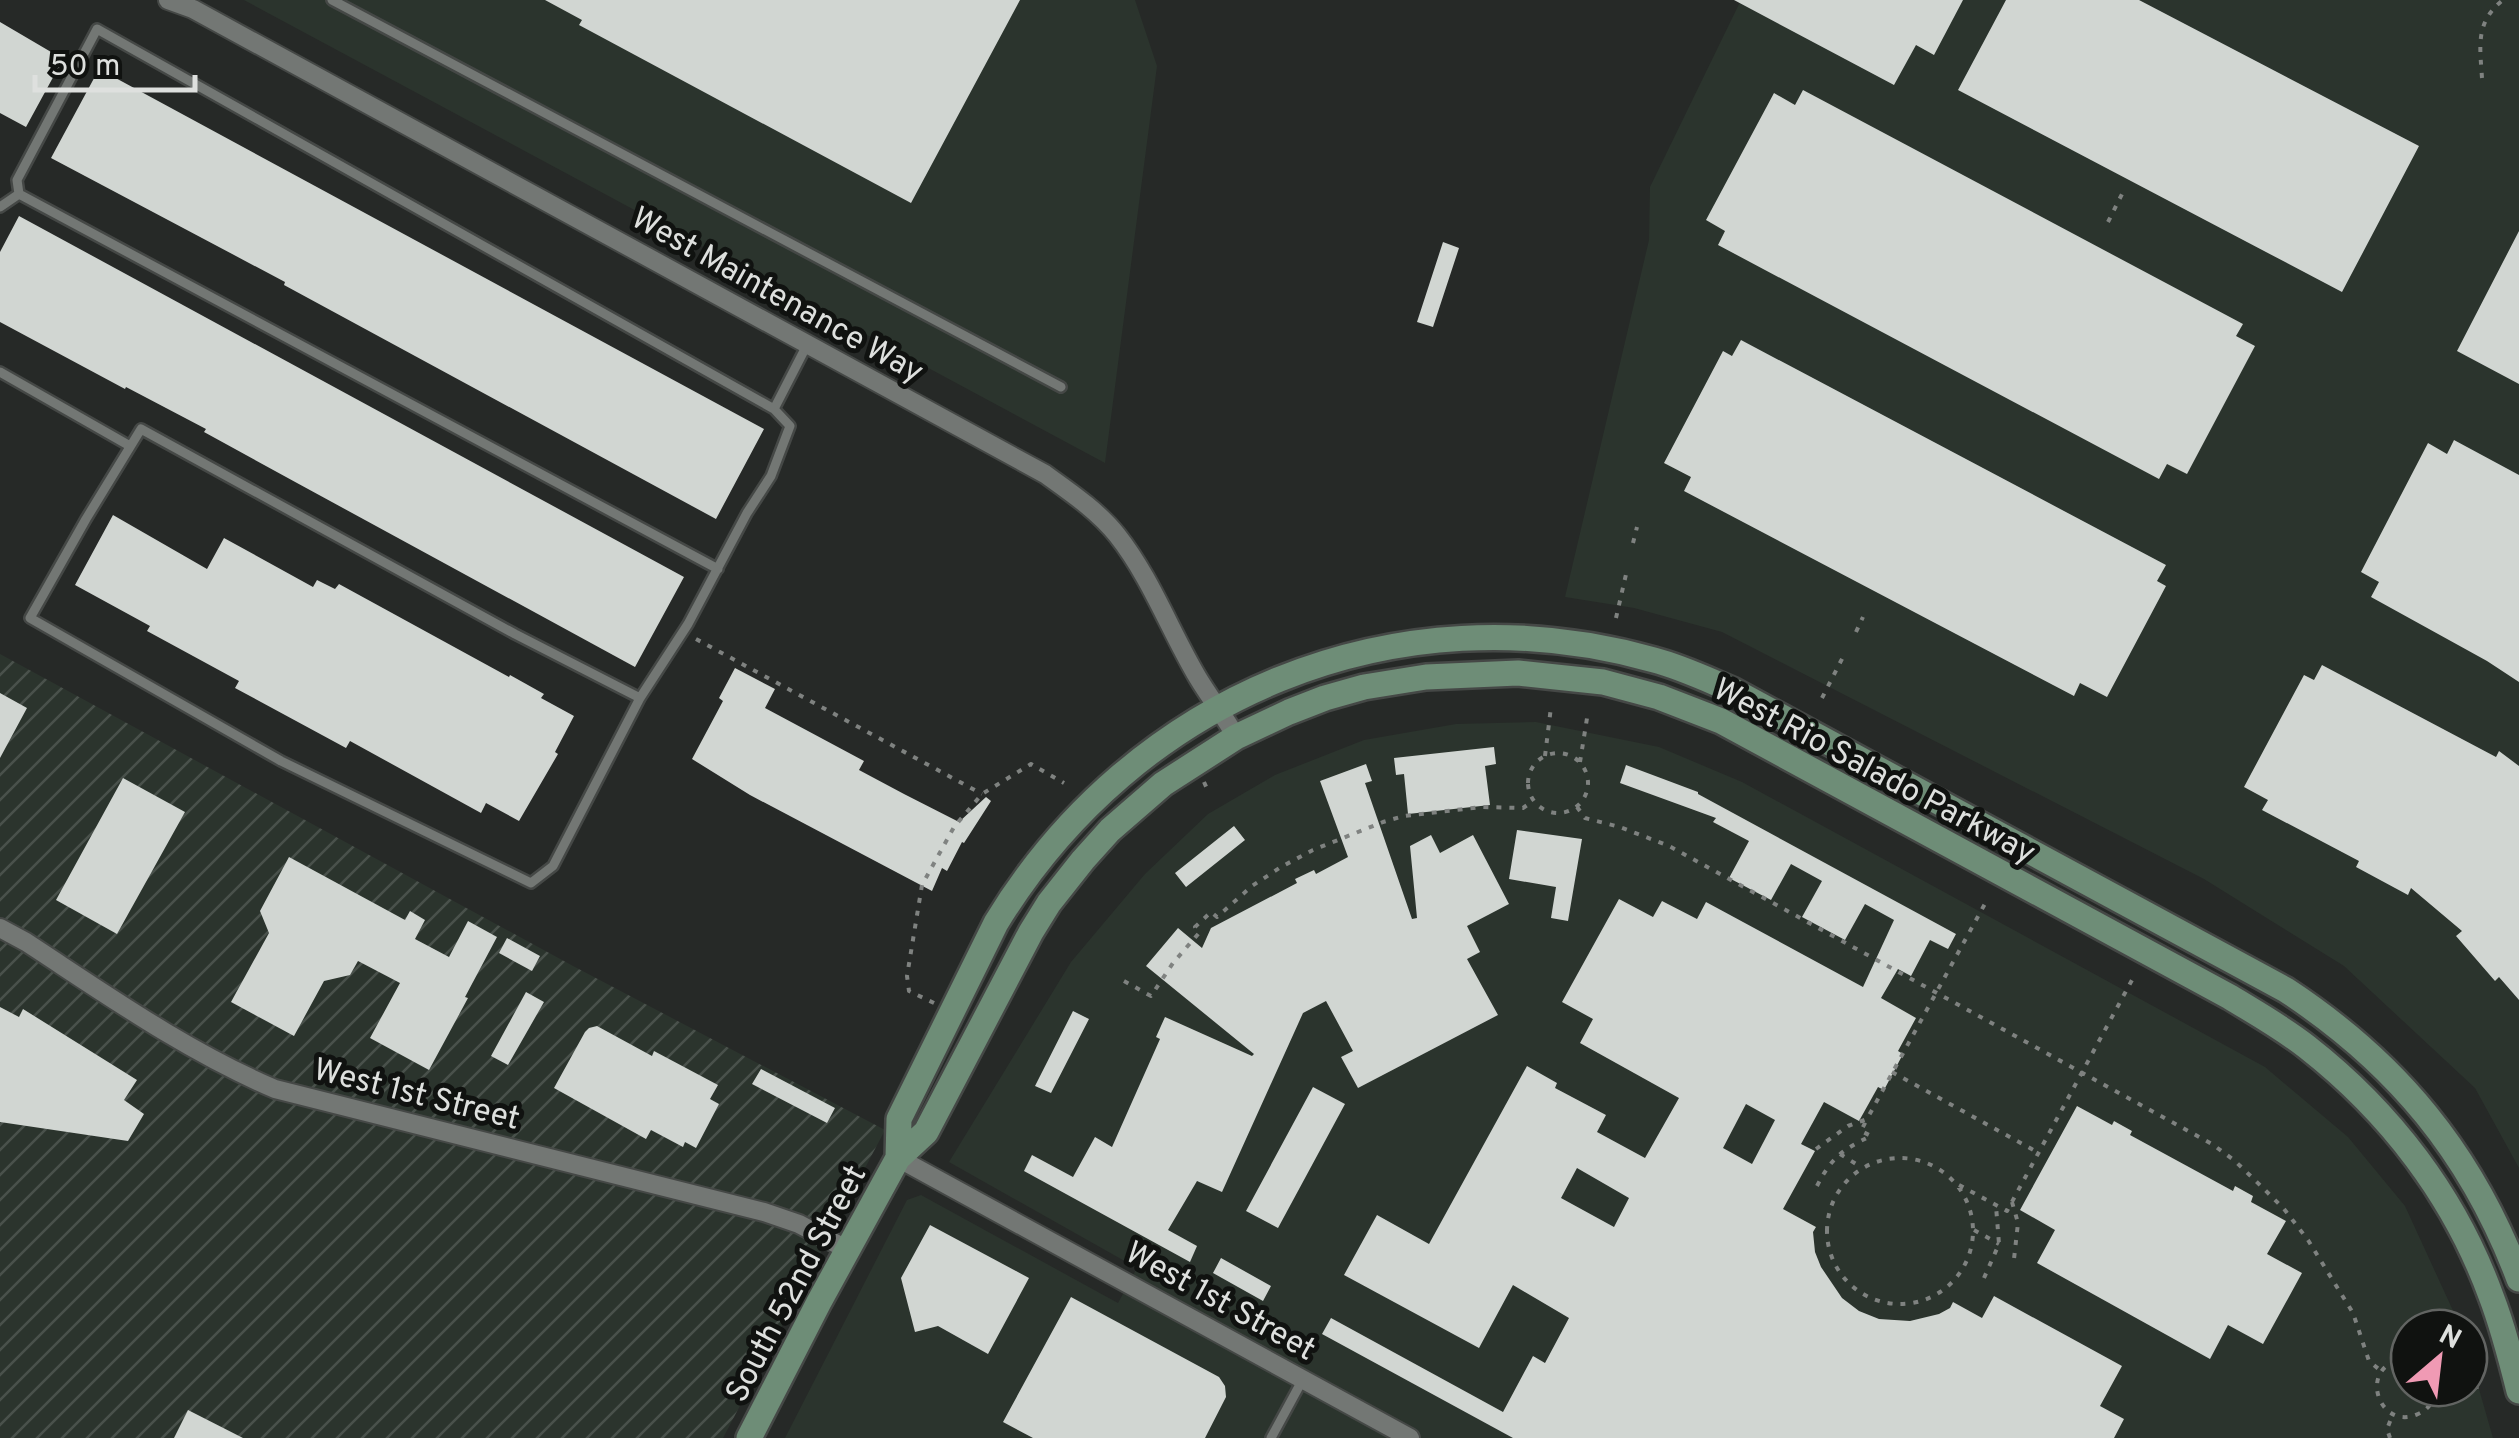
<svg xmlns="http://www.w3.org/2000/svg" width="2519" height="1438" font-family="Overpass,sans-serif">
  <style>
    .built { fill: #2b342d }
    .industrial { fill: url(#industrial-furrows) }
    .building { fill: #d1d6d2; fill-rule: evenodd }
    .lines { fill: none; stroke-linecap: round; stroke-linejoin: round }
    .lane-casing { stroke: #454846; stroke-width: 14 }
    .street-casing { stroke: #454846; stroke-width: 22 }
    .secondary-casing { stroke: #454846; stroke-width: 30 }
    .path { stroke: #7f8280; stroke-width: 4; stroke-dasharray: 5 8; stroke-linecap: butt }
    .lane { stroke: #737774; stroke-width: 9 }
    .street { stroke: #737774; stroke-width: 18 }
    .secondary { stroke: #6e8d77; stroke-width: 25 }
    .labels { text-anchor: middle; stroke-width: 10; stroke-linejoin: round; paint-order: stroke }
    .street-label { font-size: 32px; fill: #dee0de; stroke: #101210 }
  </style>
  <defs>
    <pattern id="industrial-furrows" width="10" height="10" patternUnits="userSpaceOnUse" patternTransform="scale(2.5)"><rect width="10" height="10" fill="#2b342d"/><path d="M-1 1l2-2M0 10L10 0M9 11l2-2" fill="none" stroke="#49514b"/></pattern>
  </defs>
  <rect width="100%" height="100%" fill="#262927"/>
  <path class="built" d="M244,0H1135L1157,66L1105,463Z
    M1741,0H2519V1168L2475,1088L2344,966L2204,879L1722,632L1634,608L1565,597L1649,240L1650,187Z
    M1536,722L1659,747L1742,782L2265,1067L2348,1137L2405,1206L2461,1328H2409V1388H2469V1354L2493,1438H785L907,1200L921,1195L1118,1303L1137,1268L949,1162L1071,962L1145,874L1208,814L1275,775L1364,740L1456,724Z"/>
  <path class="industrial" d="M0,654L573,966L885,1130L723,1438H0Z"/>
  <path class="building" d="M545,0H1020L911,203L579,25L582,20Z
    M1734,0H1963L1934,55L1916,45L1894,85Z
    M2006,0H2139L2419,146L2342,292L1958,90Z
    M0,22L63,59L26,127L0,113Z
    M99,69L764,429L716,519L284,285L285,282L51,158Z
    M1803,90L2243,324L2236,336L2255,346L2187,474L2167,464L2159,479L1718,245L1725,231L1706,220L1774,93L1795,105Z
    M19,216L684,577L635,667L297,483L204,432L206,429L126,387L125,389L0,322V252Z
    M2519,231V384L2457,351Z
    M1443,242L1459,248L1433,327L1417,322Z
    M1741,340L2166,565L2157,581L2166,586L2107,697L2080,683L2074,696L1684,491L1691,477L1664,463L1723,351L1732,356Z
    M2454,440L2519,475V682L2487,661L2371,597L2379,582L2361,572L2428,443L2447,454Z
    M113,515L207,569L224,538L313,587L317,580L335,589L339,584L509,677L510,675L544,694L541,698L574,716L555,752L558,754L519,821L486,803L481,813L350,741L346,748L235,688L239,681L147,631L150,626L75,585Z
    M2322,665L2496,757L2499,751L2519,766V1000L2499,977L2495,981L2456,936L2462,931L2411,888L2408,895L2356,867L2359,861L2262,810L2268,800L2244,787L2304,675L2314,680Z
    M735,668L775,689L765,708L864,761L859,770L904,794L959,822L986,797L991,801L964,843L962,842L947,871L942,868L932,891L750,795L692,759L723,701L719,698Z
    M0,693L27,708L0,758Z
    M1494,747L1496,764L1485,766L1490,805L1408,814L1404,774L1396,775L1394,758Z
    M1366,764L1372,781L1365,783L1412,919L1417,918L1410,846L1431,835L1440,853L1473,835L1509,904L1467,926L1480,952L1467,959L1498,1015L1358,1088L1341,1057L1353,1051L1326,1001L1303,1013L1222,1192L1197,1181L1168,1230L1197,1246L1190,1262L1024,1171L1032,1155L1073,1177L1095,1137L1112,1147L1160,1039L1156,1037L1165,1017L1252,1056L1254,1054L1146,966L1178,928L1202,948L1211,928L1297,883L1295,879L1314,870L1316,874L1348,857L1320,781Z
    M1626,765L1698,792V794L1956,934L1948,949L1930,940L1911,976L1898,969L1881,998L1916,1018L1898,1051L1903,1054L1884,1090L1878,1087L1859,1121L1824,1102L1801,1144L1815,1151L1783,1209L1816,1227L1813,1232L1815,1252L1821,1267L1842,1298L1859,1311L1879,1319L1910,1321L1939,1314L1950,1308L1953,1302L1982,1318L1994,1296L2122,1366L2100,1406L2124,1419L2114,1438H1513L1322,1334L1331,1318L1503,1412L1533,1356L1545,1363L1569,1318L1513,1285L1479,1348L1344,1275L1377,1215L1429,1244L1527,1066L1557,1083L1555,1088L1606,1115L1597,1132L1645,1158L1679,1098L1580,1043L1593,1019L1562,1002L1619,899L1653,917L1662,901L1697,919L1706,902L1863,987L1894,920L1865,904L1845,940L1802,917L1822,881L1791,864L1771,900L1729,878L1749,841L1713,822L1716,818L1620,783ZM1746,1104L1775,1120L1752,1164L1723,1148ZM1577,1168L1629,1198L1614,1227L1561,1198Z
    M123,778L185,812L117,934L56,900Z
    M1234,826L1245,840L1186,887L1175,873Z
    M1517,830L1582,839L1568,921L1551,918L1556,887L1509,879Z
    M289,857L405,920L410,911L425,920L415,939L449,957L468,921L497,937L465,997L468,998L429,1070L370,1038L400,983L358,961L350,975L324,981L294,1036L231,1002L269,933L260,911Z
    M507,938L540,956L532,971L499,953Z
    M526,992L544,1002L508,1065L491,1056Z
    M0,1007L19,1017L23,1009L137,1080L124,1100L144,1114L128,1141L0,1122Z
    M1073,1011L1089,1019L1051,1093L1035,1086Z
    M597,1026L652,1056L654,1051L718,1085L710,1099L719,1104L696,1148L685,1142L683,1147L651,1130L646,1139L554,1088L585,1032L589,1028Z
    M761,1069L835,1108L827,1123L752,1084Z
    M1313,1087L1345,1104L1278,1228L1246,1211Z
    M2077,1106L2112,1125L2114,1121L2132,1131L2130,1135L2233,1191L2235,1186L2253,1196L2251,1202L2286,1221L2267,1254L2302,1273L2263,1344L2228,1325L2210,1359L2037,1263L2055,1230L2020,1210Z
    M930,1225L1029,1278L988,1354L938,1326L915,1332L901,1278Z
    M1221,1258L1271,1286L1263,1301L1213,1273Z
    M1071,1297L1219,1377L1225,1386L1226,1397L1205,1438H1033L1003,1422Z
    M188,1410L243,1438H174Z"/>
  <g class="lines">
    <g class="lane-casing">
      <path id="lane" d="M332,0L1061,387
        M0,207L19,194
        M0,372L130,446
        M774,409L807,345
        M640,698L515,634L141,429L86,519L30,618L281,761L531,883L553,866L640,698L688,624L747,513L771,476L790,426L774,409L97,29L17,180L19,194L718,569
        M1271,1438L1303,1379"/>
    </g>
    <g class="street-casing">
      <path id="street" d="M168,0L193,9L1045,474C1070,492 1098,511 1117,535C1151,578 1170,631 1198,678C1210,698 1225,717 1236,737
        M0,928L26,942C107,995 186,1051 275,1089L764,1212L799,1224L848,1250
        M898,1158L1410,1438"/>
    </g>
    <g class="secondary-casing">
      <path id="secondary" d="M898,1158L899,1119L996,923C1134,696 1396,587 1654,660C1681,667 1706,679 1732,690L2286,990C2397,1063 2472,1154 2519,1279
        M749,1438L819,1302L898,1158L926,1132L1031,932L1049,903L1083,860L1110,830L1163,784L1236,737L1289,712L1325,698L1364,687L1426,677L1518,673L1603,682L1659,697L1721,721L2230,997C2256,1013 2283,1028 2307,1047C2390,1112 2455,1197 2491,1296C2503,1327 2511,1359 2519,1391"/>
    </g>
    <path class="path" d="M2482,78C2480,46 2475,22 2503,0
      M2108,222L2122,194
      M1633,543L1637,527
      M1616,618L1627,570
      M1856,632L1863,617
      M696,639L982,794
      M1822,698L1844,655
      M1528 783a30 30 0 1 1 60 0a30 30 0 1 1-60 0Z
      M1545,756L1551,707
      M1580,762L1588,712
      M1204,782L1209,793
      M1577,807L1585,818L1620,827L1669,846L2212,1144L2235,1161L2262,1187L2284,1209L2308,1240L2353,1313L2369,1361L2381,1371
      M1124,981L1151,996L1173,963L1199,933L1195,927L1211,912L1217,917L1252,886L1281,867L1313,850L1383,822L1404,816L1481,807L1523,808L1533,801
      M934,1003L909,991L907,976L922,885L954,827L982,794L1031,764L1064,783
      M1892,1072L2037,1152
      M1816,1149L1848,1126L1867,1119L1987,900
      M1840,1154L1861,1167
      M1827 1231a73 73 0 1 1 146 0a73 73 0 1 1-146 0Z
      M1959,1185L2007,1211L2132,980
      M1817,1186C1831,1158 1843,1149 1871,1136L1861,1131L1867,1119
      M2012,1202L2018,1223L2014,1259
      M1974,1230L1999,1244
      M1984,1278L1999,1244L1996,1206
      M2469,1351L2474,1349
      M2409,1359C2355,1360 2377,1433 2418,1414C2430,1409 2434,1400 2435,1388
      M2436,1399L2484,1385
      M2390,1438L2387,1429L2393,1414"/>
    <use href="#lane" class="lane"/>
    <use href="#street" class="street"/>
    <use href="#secondary" class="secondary"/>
  </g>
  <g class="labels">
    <g class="street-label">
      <text transform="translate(778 294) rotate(29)" y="11">West Maintenance Way</text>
      <text transform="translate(1875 770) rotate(28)" y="11">West Rio Salado Parkway</text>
      <text transform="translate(417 1093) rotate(14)" y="11">West 1st Street</text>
      <text transform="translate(795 1283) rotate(-62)" y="11">South 52nd Street</text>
      <text transform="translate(1221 1300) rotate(29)" y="11">West 1st Street</text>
    </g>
  </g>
  <g transform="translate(2439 1358) rotate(28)"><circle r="48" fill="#101210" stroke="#626462" stroke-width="2.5"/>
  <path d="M0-8L18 38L0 25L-18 38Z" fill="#f09ab4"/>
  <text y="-15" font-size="28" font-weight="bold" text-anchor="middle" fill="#dee0de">N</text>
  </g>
  <path d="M35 75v15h160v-15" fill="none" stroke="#dee0de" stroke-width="5"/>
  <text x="50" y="75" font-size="30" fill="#dee0de" stroke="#101210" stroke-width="8" paint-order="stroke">50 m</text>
</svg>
